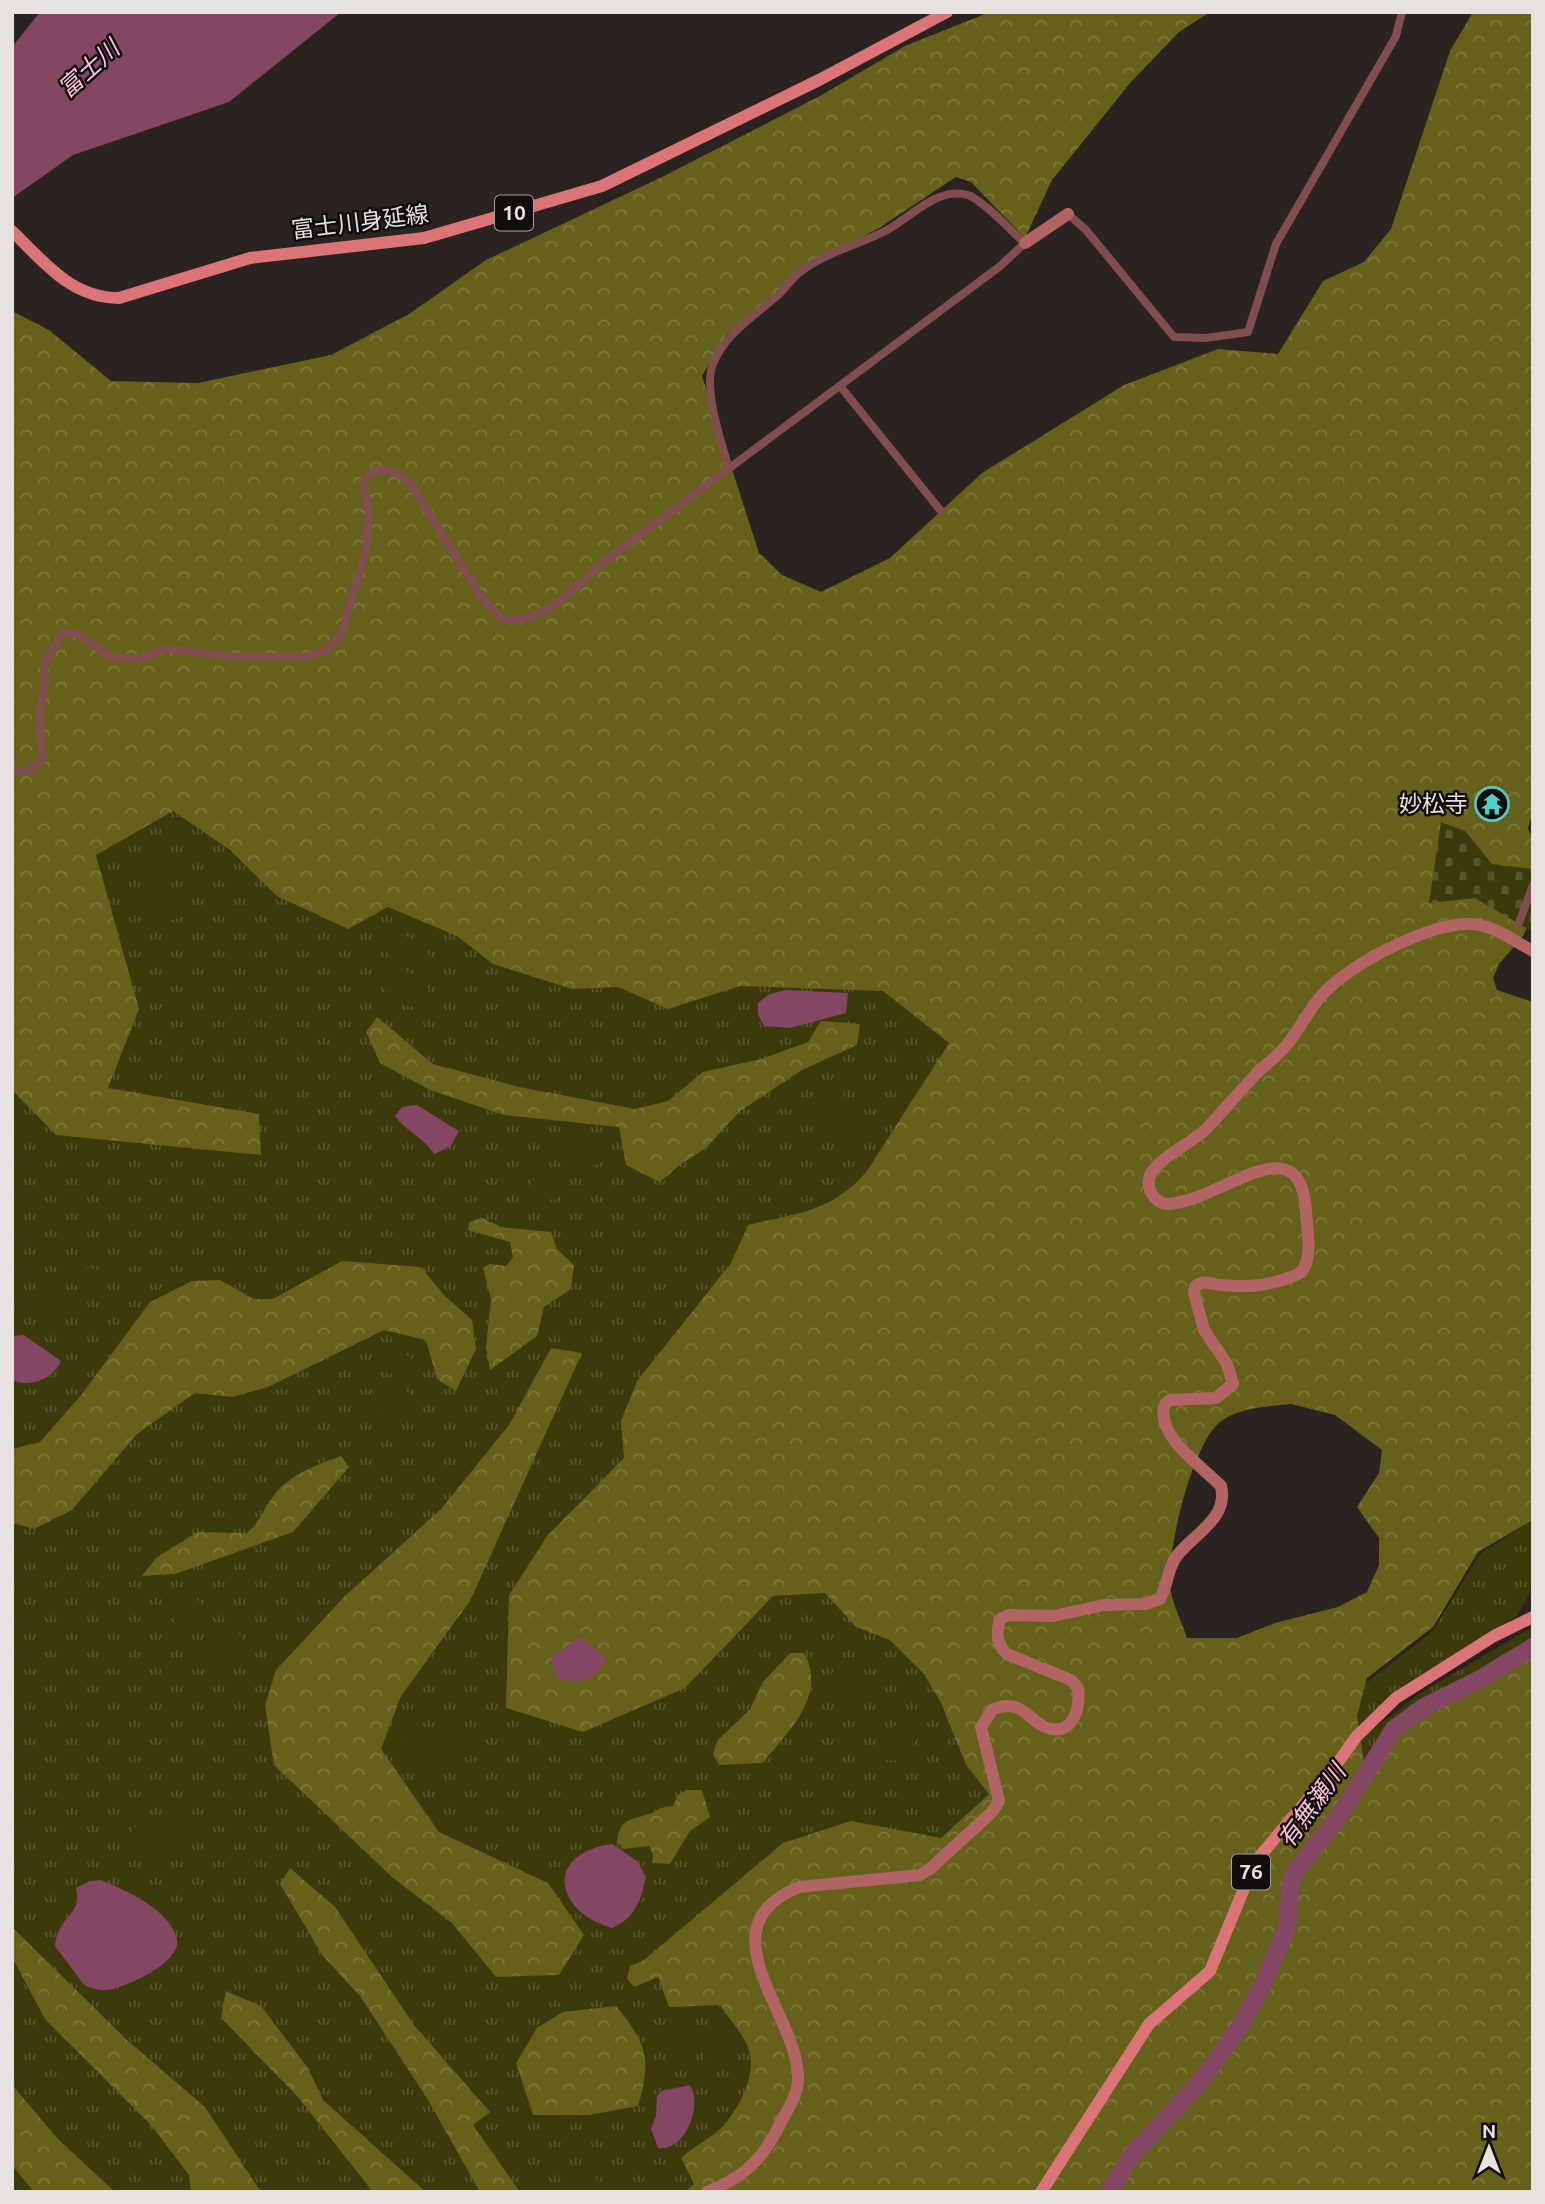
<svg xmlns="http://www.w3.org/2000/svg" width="1545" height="2204" font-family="Ubuntu,'Noto Sans JP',sans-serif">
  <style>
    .grass { fill: url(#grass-tufts) }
    .forest { fill: url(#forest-crowns); fill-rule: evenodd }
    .cemetery { fill: url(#cemetery-stones) }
    .park { fill: #3c390b }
    .water { fill: #834764 }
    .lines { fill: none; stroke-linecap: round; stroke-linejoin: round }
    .river { stroke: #834764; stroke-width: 18 }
    .street { stroke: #804e4e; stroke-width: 8 }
    .secondary { stroke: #b26465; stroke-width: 12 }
    .primary { stroke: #da7476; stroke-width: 12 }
    .labels { text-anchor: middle; stroke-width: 5; stroke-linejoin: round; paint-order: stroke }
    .shield { fill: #100d0c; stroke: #a6a2a0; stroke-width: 2 }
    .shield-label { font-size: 21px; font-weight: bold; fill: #e7e2e0 }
    .street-label { font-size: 23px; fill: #e7e2e0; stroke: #100d0c }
    .poi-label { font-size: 23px; fill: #e7e2e0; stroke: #100d0c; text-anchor: end }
    .water-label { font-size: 24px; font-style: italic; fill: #fdc4dd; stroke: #100d0c }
  </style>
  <defs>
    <pattern id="grass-tufts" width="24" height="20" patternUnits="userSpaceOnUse" patternTransform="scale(1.75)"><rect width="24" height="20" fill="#3c390b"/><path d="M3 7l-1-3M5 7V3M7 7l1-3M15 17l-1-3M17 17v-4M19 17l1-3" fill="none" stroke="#58552e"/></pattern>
    <pattern id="forest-crowns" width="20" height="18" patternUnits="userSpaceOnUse" patternTransform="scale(1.75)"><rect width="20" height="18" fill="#65611a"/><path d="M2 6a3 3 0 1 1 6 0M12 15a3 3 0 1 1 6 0" fill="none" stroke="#7b773b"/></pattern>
    <pattern id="cemetery-stones" width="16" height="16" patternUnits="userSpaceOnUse" patternTransform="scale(1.75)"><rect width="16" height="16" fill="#3c390b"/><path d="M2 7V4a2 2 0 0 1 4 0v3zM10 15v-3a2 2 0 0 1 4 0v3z" fill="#58552e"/></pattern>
  </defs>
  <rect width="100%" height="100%" fill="#2a231f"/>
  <path class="grass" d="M173,811L976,985L882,1539L1017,1838L767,2192H12V898Z
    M1533,1520V1586L1517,1616L1399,1689L1359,1733L1354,1711L1365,1684L1433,1631L1480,1554Z
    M1533,1627V1640C1469,1668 1415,1722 1365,1769L1360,1739L1419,1694Z"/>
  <path class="forest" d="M990,12H1210L1179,32L1131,82L1052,180L1025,238L971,182L956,177L879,228L802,270L770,300L726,335L702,376L759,553L782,575L821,592L890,558L982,473L1124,385L1218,349L1278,354L1323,281L1364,262L1391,229L1450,51L1473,12H1533V812L1528,828L1533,841V915L1523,936L1499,964L1493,978L1497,990L1533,1002V1520L1478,1552L1433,1627L1367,1678L1357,1716L1365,1768L1402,1730L1497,1659L1533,1640V2192H685L694,2184L681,2158C694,2145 713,2138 724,2125C741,2105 759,2071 747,2045C741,2031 728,2018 720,2005L669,2007L658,1977L634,1987L627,1979L630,1966L644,1960L783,1843L851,1821L941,1838L989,1794L966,1765L941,1703L924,1674L890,1640L856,1627L825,1593L773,1596L685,1688L583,1732L506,1708L509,1595L548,1535L624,1458L621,1421L637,1381L731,1263L748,1225C798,1213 832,1212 867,1171L949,1043L883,991L740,986L668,1009L618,987L572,989L493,964L457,936L388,907L348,929L277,896L230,850L173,811L96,855L139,1009L108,1088L259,1114L261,1155L56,1135L12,1090V311L49,330L111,381L198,383L331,355L409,314L486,260L662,177L820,96L905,46ZM1291,1404L1335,1415L1382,1450L1379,1473L1357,1507L1379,1538V1565L1367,1592L1338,1607L1275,1623L1237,1638H1187C1182,1623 1174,1607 1171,1592C1165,1555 1190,1455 1215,1427C1233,1407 1266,1407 1291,1404Z
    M377,1017L433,1064L519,1087L635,1109L668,1101L703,1072L761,1059L808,1042L821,1021L860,1024L857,1045L802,1070L740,1111L707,1147L680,1165L660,1182L626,1165L619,1127L504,1115L430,1090L380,1063L366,1032Z
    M482,1218L501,1227L551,1232L557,1249L574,1265L571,1289L544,1307L537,1336L490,1370L486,1347L491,1299L483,1268L489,1264L506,1266L513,1257L510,1242L468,1230L469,1222Z
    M342,1261L421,1267L445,1296L472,1320L476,1349L456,1391L437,1379L426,1340L384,1330L268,1387L232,1397L195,1393L137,1434L72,1510L34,1529L12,1523V1449L40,1442L82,1394L150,1302L192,1281L220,1280L254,1299H273Z
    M551,1348L582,1353L470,1601L401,1696L381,1749L439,1832L548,1883L584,1935L559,1975L496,1977L452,1923L393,1878L274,1765L265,1705L276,1670L345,1596L441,1509L509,1425Z
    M341,1456L349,1467L293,1532L175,1574L142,1576L156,1558L197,1532L247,1533C260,1522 262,1512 272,1498C287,1475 317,1465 341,1456Z
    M790,1653H804C828,1694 787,1734 762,1763L719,1765L713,1754L717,1741L750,1709L763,1682Z
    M686,1790H702L710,1817L690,1831L670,1864L652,1863L653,1855L649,1846L624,1849L617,1842C619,1817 633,1820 652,1813C660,1809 663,1806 673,1806L678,1795Z
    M290,1868L335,1907L414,2025L490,2112L473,2125L520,2192H480L428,2100L360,1996L323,1956L280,1884Z
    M12,1927L127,2040L205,2107L261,2192H191L189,2175L151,2125L45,2019L13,1959Z
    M226,1991L261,2006L308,2068L323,2100L426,2192H373L298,2097L221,2018Z
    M616,2006C647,2043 652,2060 638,2106L589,2115H533L516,2063L537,2028L563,2012Z
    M12,2085L57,2138L115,2192H34L12,2165Z"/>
  <path class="cemetery" d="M1441,822L1465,831L1492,864L1533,869V932L1475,898L1429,903Z"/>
  <path class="park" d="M156,853L181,871C174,888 163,885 147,883L142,863Z
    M150,889C168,891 179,899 180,918L156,924L147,918L136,901L139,894Z
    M396,934C413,937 420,943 431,957L430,969L392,958L385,950L387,942Z
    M403,970L416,976L429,989L423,1008C405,1006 393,1003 384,987L392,973Z
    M829,1083L842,1088L846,1101L838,1113L819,1120L805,1111L816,1092Z
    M846,1113L859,1114L868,1126L869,1136L853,1141L831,1128L832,1123Z
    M590,1136L602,1141L603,1153L598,1164L589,1169L570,1162L562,1151C568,1140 578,1138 590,1136Z
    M549,1170L564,1177L566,1189L554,1201L539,1194L532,1185L535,1176Z
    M80,1267L99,1270L105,1275L104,1288L99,1292C87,1292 72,1287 66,1276L68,1270Z
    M48,1285L79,1298L74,1315H57L40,1303L42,1289Z
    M391,1349L402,1352L414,1361L410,1374L404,1377L374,1370L372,1364L377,1353Z
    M395,1384L411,1394L409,1405L391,1413L373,1410L368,1403L371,1393Z
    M169,1595H191L204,1606L202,1619L183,1626L162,1612L164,1602Z
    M231,1628H235L242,1638L239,1654L230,1660L207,1657L202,1649L205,1643Z
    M827 1685a17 17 0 1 1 34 0a17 17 0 1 1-34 0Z
    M444,1717L453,1718L468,1735L465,1751L452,1752L439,1738L434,1726Z
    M898,1723L908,1726L914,1741L903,1759L891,1761L884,1759L885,1734Z
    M414,1732L435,1754L436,1766L418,1769L405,1762L402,1737Z
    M171,1807L185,1812L191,1831L189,1841L183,1845L168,1836L160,1820L163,1809Z
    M149,1823L165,1842V1852L159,1857L143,1855L131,1839L134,1827Z
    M670,2023H683L690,2029V2055L684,2064L669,2057L661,2049L660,2037Z
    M712,2023C727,2027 735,2046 732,2061L725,2066L705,2059L703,2033Z
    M589,2165L596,2175L598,2192H571L577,2171Z"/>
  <path class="water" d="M40,12H341L229,102L73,155L12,198V47Z
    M785,990L848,993L846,1013L790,1028L764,1026L758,1014V1003L768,995Z
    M417,1105L459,1131L451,1146L434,1154C424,1137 406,1132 395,1116L402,1107Z
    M24,1335L61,1361C53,1379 30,1388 12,1380V1336Z
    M580,1637L607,1659C591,1683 585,1683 557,1679L551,1657Z
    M612,1844L637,1861L646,1877C641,1899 636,1918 612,1928C555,1912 543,1854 612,1844Z
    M101,1880C127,1891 169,1909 177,1939C182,1963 125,1988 106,1990C100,1991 92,1988 85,1986L55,1946C58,1914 83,1916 76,1888L90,1881Z
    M690,2085C703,2104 686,2152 658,2148L651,2129L656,2116L657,2096L662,2091Z"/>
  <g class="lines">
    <path class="river" d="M1109,2192L1132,2155L1201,2081L1241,2025L1264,1982L1287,1928L1291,1881L1296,1870L1338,1818L1394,1729L1424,1707L1482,1678L1533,1647"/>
    <path class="street" d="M1068,214L1086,230L1174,337L1206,338L1248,332L1276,244L1396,36L1402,12
      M840,386L941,511
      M12,771L27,772L43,759L39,717L45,685L44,663L63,632L78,634L111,657L141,659L165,649L238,657H306L325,651L341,635L366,550L369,513L363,483C377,461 395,470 411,484L480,595L501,619C547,626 573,587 605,561L999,267L1025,243C1012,232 983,200 968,195C938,186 911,217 887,230C859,245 826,252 800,272C792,278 786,288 778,295C755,316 725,333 713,364C703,388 721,442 729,468
      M1519,923L1533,885"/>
    <path class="secondary" d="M1025,243L1068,214
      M707,2192C742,2178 762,2161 779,2126C786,2112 799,2094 798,2077C798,2015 701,1927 799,1887L920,1875L931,1868L992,1812L999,1801L981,1727L993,1709C1001,1706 1007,1705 1015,1707C1026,1710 1033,1721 1043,1726C1071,1740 1081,1710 1078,1688L1071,1680L1007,1654C996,1644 996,1632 1000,1619L1009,1615L1053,1616L1104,1605L1145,1604L1160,1599C1168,1585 1167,1570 1176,1557C1193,1534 1229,1519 1221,1486C1202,1466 1154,1435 1165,1404L1170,1400L1216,1398L1233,1384L1227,1364L1204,1330L1194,1293L1195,1287C1202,1279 1211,1284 1220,1285C1248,1288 1277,1285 1302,1272C1313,1254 1307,1231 1306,1210C1300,1128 1232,1190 1184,1201C1173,1204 1164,1207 1155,1198C1150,1193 1148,1186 1149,1179C1152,1160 1193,1143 1207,1128C1224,1110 1240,1091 1257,1073C1265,1064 1276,1058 1284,1048C1300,1031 1308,1009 1324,993C1351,963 1430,923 1470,924C1492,924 1514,941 1533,951"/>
    <path class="primary" d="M12,231C44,262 71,298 119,298L250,258L424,238L602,186L819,80L947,12
      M1041,2192L1149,2024L1210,1971L1255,1862L1334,1768L1356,1737L1396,1698L1494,1636L1533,1617"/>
  </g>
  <defs>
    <g id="temple-ring" transform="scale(1.75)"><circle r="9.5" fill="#100d0c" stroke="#54cdc8" stroke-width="1.5"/><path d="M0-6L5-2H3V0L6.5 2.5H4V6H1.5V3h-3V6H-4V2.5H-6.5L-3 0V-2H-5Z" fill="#54cdc8"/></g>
  </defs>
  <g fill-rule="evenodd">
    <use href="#temple-ring" x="1492" y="804"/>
  </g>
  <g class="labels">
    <g class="shield">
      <rect x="495" y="195.5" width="38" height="35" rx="5"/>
      <rect x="1232" y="1854.5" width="38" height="35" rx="5"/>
    </g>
    <g class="shield-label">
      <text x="514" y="220">10</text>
      <text x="1251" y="1879">76</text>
    </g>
    <g class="street-label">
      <text transform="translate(360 222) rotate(-7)" y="8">富士川身延線</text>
    </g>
    <g class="poi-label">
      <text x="1468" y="812">妙松寺</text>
    </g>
    <g class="water-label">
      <text transform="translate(89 69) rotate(-42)" y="8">富士川</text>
      <text transform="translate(1312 1806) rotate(-54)" y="8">有無瀬川</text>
    </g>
  </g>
  <rect width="1545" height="2204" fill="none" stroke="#e7e2e0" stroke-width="28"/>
  <g transform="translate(1489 2148)" stroke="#100d0c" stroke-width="5" paint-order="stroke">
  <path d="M0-5L12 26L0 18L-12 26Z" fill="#e7e2e0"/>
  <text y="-10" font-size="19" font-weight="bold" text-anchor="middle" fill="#e7e2e0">N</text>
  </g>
</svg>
